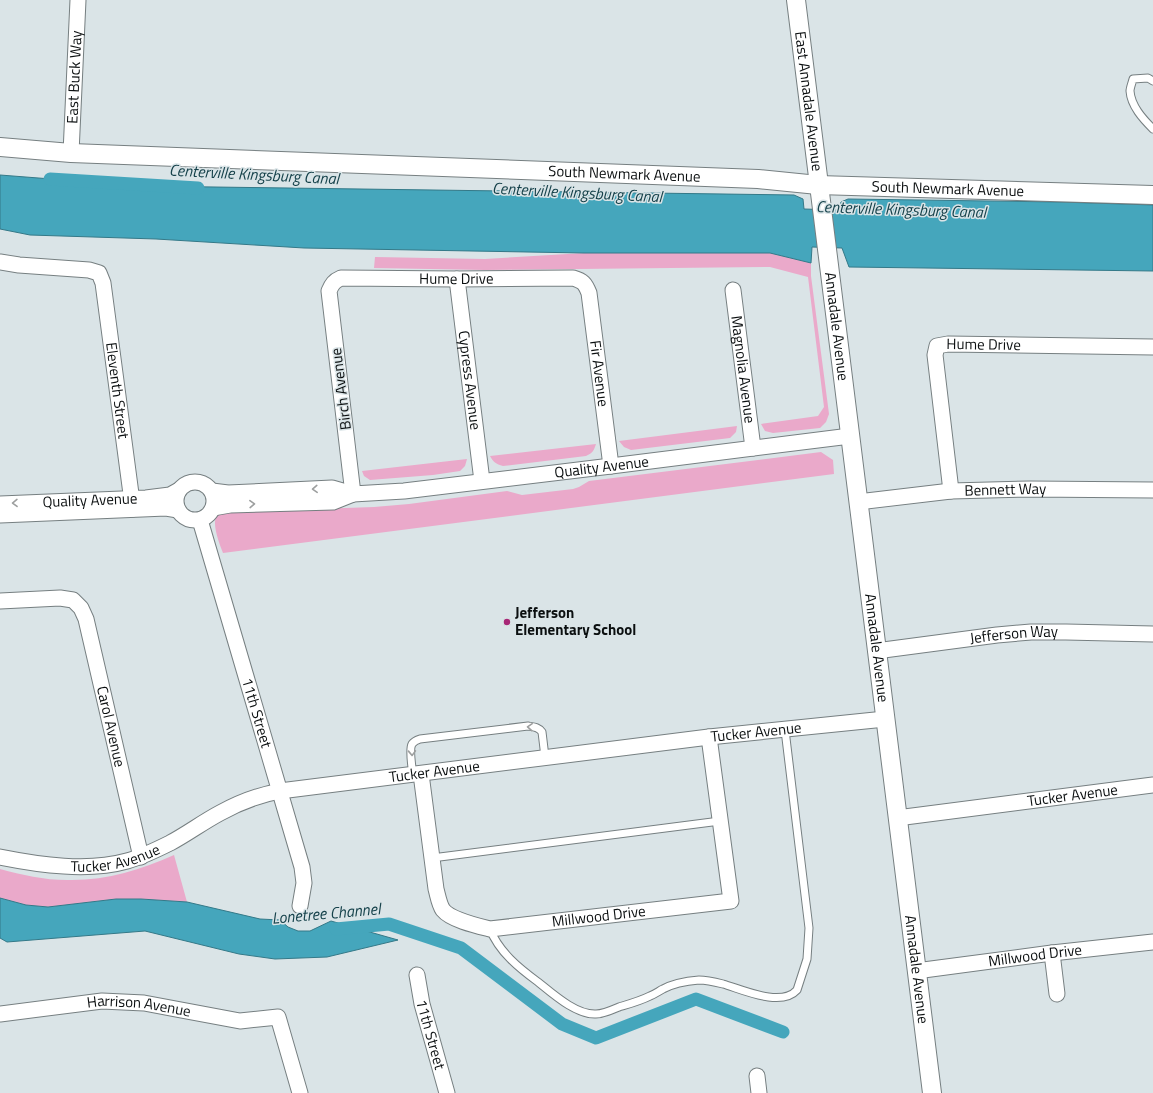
<svg xmlns="http://www.w3.org/2000/svg" width="1153" height="1093" font-family="'Titillium Web',sans-serif">
  <style>
    .green { fill: #eaa9ca }
    .water { fill: #45a6bc; stroke: #347988 }
    .lines { fill: none; stroke-linecap: round; stroke-linejoin: round }
    .canal { stroke: #45a6bc; stroke-width: 13 }
    .service-casing { stroke: #767f81; stroke-width: 9 }
    .minor-casing { stroke: #767f81; stroke-width: 17 }
    .tertiary-casing { stroke: #767f81; stroke-width: 20 }
    .service { stroke: #fff; stroke-width: 7 }
    .minor { stroke: #fff; stroke-width: 15 }
    .tertiary { stroke: #fff; stroke-width: 18 }
    .oneway { stroke: #9d9f9f }
    .poi-dot { fill: #a72776; stroke: #dae4e7; stroke-width: 1.5 }
    .labels { text-anchor: middle; stroke-width: 3; stroke-linejoin: round; paint-order: stroke }
    .street-label { font-size: 15px; fill: #0b0f10; stroke: #dae4e7 }
    .poi-label { font-size: 15px; font-weight: bold; fill: #0b0f10; stroke: #dae4e7; text-anchor: start }
    .water-label { font-size: 16px; font-style: italic; fill: #16424b; stroke: #dae4e7 }
  </style>
  <rect width="100%" height="100%" fill="#dae4e7"/>
  <path class="green" d="M584,253H770L811,263V276L829,414L826,422L820,428L773,433L765,431L761,424L818,416L824,407L808,277L770,267L485,270L374,268L375,257L485,259Z
    M737,426L736,432L730,438L631,450L624,447L619,441Z
    M596,444C594,450 593,453 586,456L503,466C496,464 493,462 490,456Z
    M821,452L833,460L834,474L223,553C220,545 211,523 217,516C220,513 226,513 229,512L374,507L409,504L507,491L522,495L573,489L579,487L589,481Z
    M467,459L465,466L460,471L433,475L370,480L364,476L362,471Z
    M174,855L187,902L141,899H116L48,907L26,905L0,898V869C22,875 44,880 67,880C105,881 140,870 174,855Z"/>
  <path class="water" d="M0,175L141,186L794,195L803,199L804,209L839,210L841,202L848,199L1060,202L1153,205V271L849,267L842,248L812,247L811,263L770,253H584L304,248L156,239L30,235L0,229Z
    M0,898L26,905L48,907L116,899H141L187,902L260,919L280,920L288,927L298,931H310L331,921L398,940L327,957L275,959L239,954L145,931L7,942L0,938Z"/>
  <g class="lines">
    <path class="canal" d="M50,179L198,188
      M336,929L389,924L461,948L562,1024L596,1038L696,999L783,1032"/>
    <g class="service-casing">
      <path id="service" d="M1153,81L1148,78L1133,79C1132,83 1130,88 1130,91C1131,106 1143,119 1153,129
        M413,775C412,768 409,749 412,744C414,741 417,740 420,739L528,726C534,727 538,727 542,732L545,757
        M432,858L720,821
        M490,929C499,952 519,968 538,982C553,994 576,1015 596,1014C603,1014 612,1010 619,1007C629,1004 640,1001 650,996C655,994 659,991 663,989C674,983 687,981 699,980C706,980 715,982 723,984C741,989 781,1008 797,990L807,959L809,928L785,730"/>
    </g>
    <g class="minor-casing">
      <g id="minor">
        <path id="s1" d="M71,153L78,0"/>
        <path id="s2" d="M0,262L19,265L89,270L99,273L103,283L133,509"/>
        <path id="s3" d="M457,279L482,481"/>
        <path id="s4" d="M733,290L753,448"/>
        <circle cx="195" cy="501" r="19"/>
        <path d="M212,491L228,493L332,488L353,494"/>
        <path id="s5" d="M951,491L935,355L937,346L948,344L1153,347"/>
        <path id="s6" d="M353,494L329,291C332,284 334,281 341,278L457,279L573,278C583,281 585,283 589,293L611,466"/>
        <path id="s7" d="M858,502L951,491L1030,489L1153,490"/>
        <path id="s8" d="M0,504L146,498L170,495L179,490"/>
        <path id="s9" d="M213,508L230,505L333,502L353,494L404,491L611,466L850,436"/>
        <path d="M0,515L166,508L178,510"/>
        <path id="s10" d="M200,520L302,867L304,883L300,906"/>
        <path id="s11" d="M0,601L60,598L73,600L81,608L86,619L141,857"/>
        <path id="s12" d="M876,651L997,635L1031,632H1066L1153,634"/>
        <path id="s13" d="M421,774L436,889C438,896 439,904 443,910C451,920 478,926 490,929L731,901L709,737"/>
        <path id="s14" d="M897,818L1153,785"/>
        <path id="s15" d="M0,857C40,865 88,872 127,861C142,857 156,850 170,843C187,834 203,822 220,813C238,803 259,795 280,791L709,737L885,719"/>
        <path d="M1052,953L1057,994"/>
        <path id="s16" d="M916,971L1052,953L1153,942"/>
        <path id="s17" d="M417,975L422,1004L447,1093"/>
        <path id="s18" d="M0,1014L102,1001L144,1003L240,1021L278,1017L300,1093"/>
        <path d="M757,1076L759,1093"/>
      </g>
    </g>
    <g class="tertiary-casing">
      <g id="tertiary">
        <path id="s19" d="M796,0L932,1093"/>
        <path id="s20" d="M0,147L71,153L758,179L818,185L1153,195"/>
      </g>
    </g>
    <use href="#service" class="service"/>
    <use href="#minor" class="minor"/>
    <use href="#tertiary" class="tertiary"/>
  </g>
  <defs><path id="oneway-chevron" d="M-2-3.5L2.5 0L-2 3.5" fill="none" stroke-width="1.6" stroke-linecap="round" stroke-linejoin="round"/></defs>
  <g class="oneway">
    <use href="#oneway-chevron" transform="translate(315 489) rotate(177)"/>
    <use href="#oneway-chevron" transform="translate(15 503) rotate(179)"/>
    <use href="#oneway-chevron" transform="translate(252 504) rotate(-2)"/>
    <use href="#oneway-chevron" transform="translate(530 727) rotate(-176)"/>
    <use href="#oneway-chevron" transform="translate(412 753) rotate(88)"/>
  </g>
  <circle class="poi-dot" cx="507" cy="622" r="4"/>
  <g class="labels">
    <g class="street-label">
      <text dy="5" stroke="none"><textPath href="#s1" startOffset="76">East Buck Way</textPath></text>
      <text dy="5" stroke="none"><textPath href="#s19" startOffset="102">East Annadale Avenue</textPath></text>
      <text dy="5" stroke="none"><textPath href="#s20" startOffset="625">South Newmark Avenue</textPath></text>
      <text dy="5" stroke="none"><textPath href="#s20" startOffset="949">South Newmark Avenue</textPath></text>
      <text dy="5" stroke="none"><textPath href="#s6" startOffset="338">Hume Drive</textPath></text>
      <text dy="5" stroke="none"><textPath href="#s19" startOffset="329">Annadale Avenue</textPath></text>
      <text dy="5" stroke="none"><textPath href="#s5" startOffset="193">Hume Drive</textPath></text>
      <text dy="5" stroke="none"><textPath href="#s4" startOffset="80">Magnolia Avenue</textPath></text>
      <text dy="5" stroke="none"><textPath href="#s6" startOffset="559">Fir Avenue</textPath></text>
      <text dy="5" stroke="none"><textPath href="#s3" startOffset="102">Cypress Avenue</textPath></text>
      <text transform="translate(341 389) rotate(-97)" y="5">Birch Avenue</text>
      <text dy="5" stroke="none"><textPath href="#s2" startOffset="219">Eleventh Street</textPath></text>
      <text dy="5" stroke="none"><textPath href="#s9" startOffset="392">Quality Avenue</textPath></text>
      <text dy="5" stroke="none"><textPath href="#s7" startOffset="148">Bennett Way</textPath></text>
      <text dy="5" stroke="none"><textPath href="#s8" startOffset="90">Quality Avenue</textPath></text>
      <text dy="5" stroke="none"><textPath href="#s12" startOffset="139">Jefferson Way</textPath></text>
      <text dy="5" stroke="none"><textPath href="#s19" startOffset="653">Annadale Avenue</textPath></text>
      <text dy="5" stroke="none"><textPath href="#s10" startOffset="201">11th Street</textPath></text>
      <text dy="5" stroke="none"><textPath href="#s11" startOffset="207">Carol Avenue</textPath></text>
      <text dy="5" stroke="none"><textPath href="#s15" startOffset="777">Tucker Avenue</textPath></text>
      <text dy="5" stroke="none"><textPath href="#s15" startOffset="453">Tucker Avenue</textPath></text>
      <text dy="5" stroke="none"><textPath href="#s14" startOffset="177">Tucker Avenue</textPath></text>
      <text dy="5" stroke="none"><textPath href="#s15" startOffset="117">Tucker Avenue</textPath></text>
      <text dy="5" stroke="none"><textPath href="#s13" startOffset="299">Millwood Drive</textPath></text>
      <text dy="5" stroke="none"><textPath href="#s16" startOffset="120">Millwood Drive</textPath></text>
      <text dy="5" stroke="none"><textPath href="#s19" startOffset="977">Annadale Avenue</textPath></text>
      <text dy="5" stroke="none"><textPath href="#s18" startOffset="140">Harrison Avenue</textPath></text>
      <text dy="5" stroke="none"><textPath href="#s17" startOffset="61">11th Street</textPath></text>
    </g>
    <g class="poi-label">
      <text x="515" y="618">Jefferson<tspan x="515" dy="17">Elementary School</tspan></text>
    </g>
    <g class="water-label">
      <text transform="translate(254 174) rotate(3)" y="6">Centerville Kingsburg Canal</text>
      <text transform="translate(577 192) rotate(3)" y="6">Centerville Kingsburg Canal</text>
      <text transform="translate(901 209) rotate(2)" y="6">Centerville Kingsburg Canal</text>
      <text transform="translate(326 913) rotate(-5)" y="6">Lonetree Channel</text>
    </g>
  </g>
</svg>
